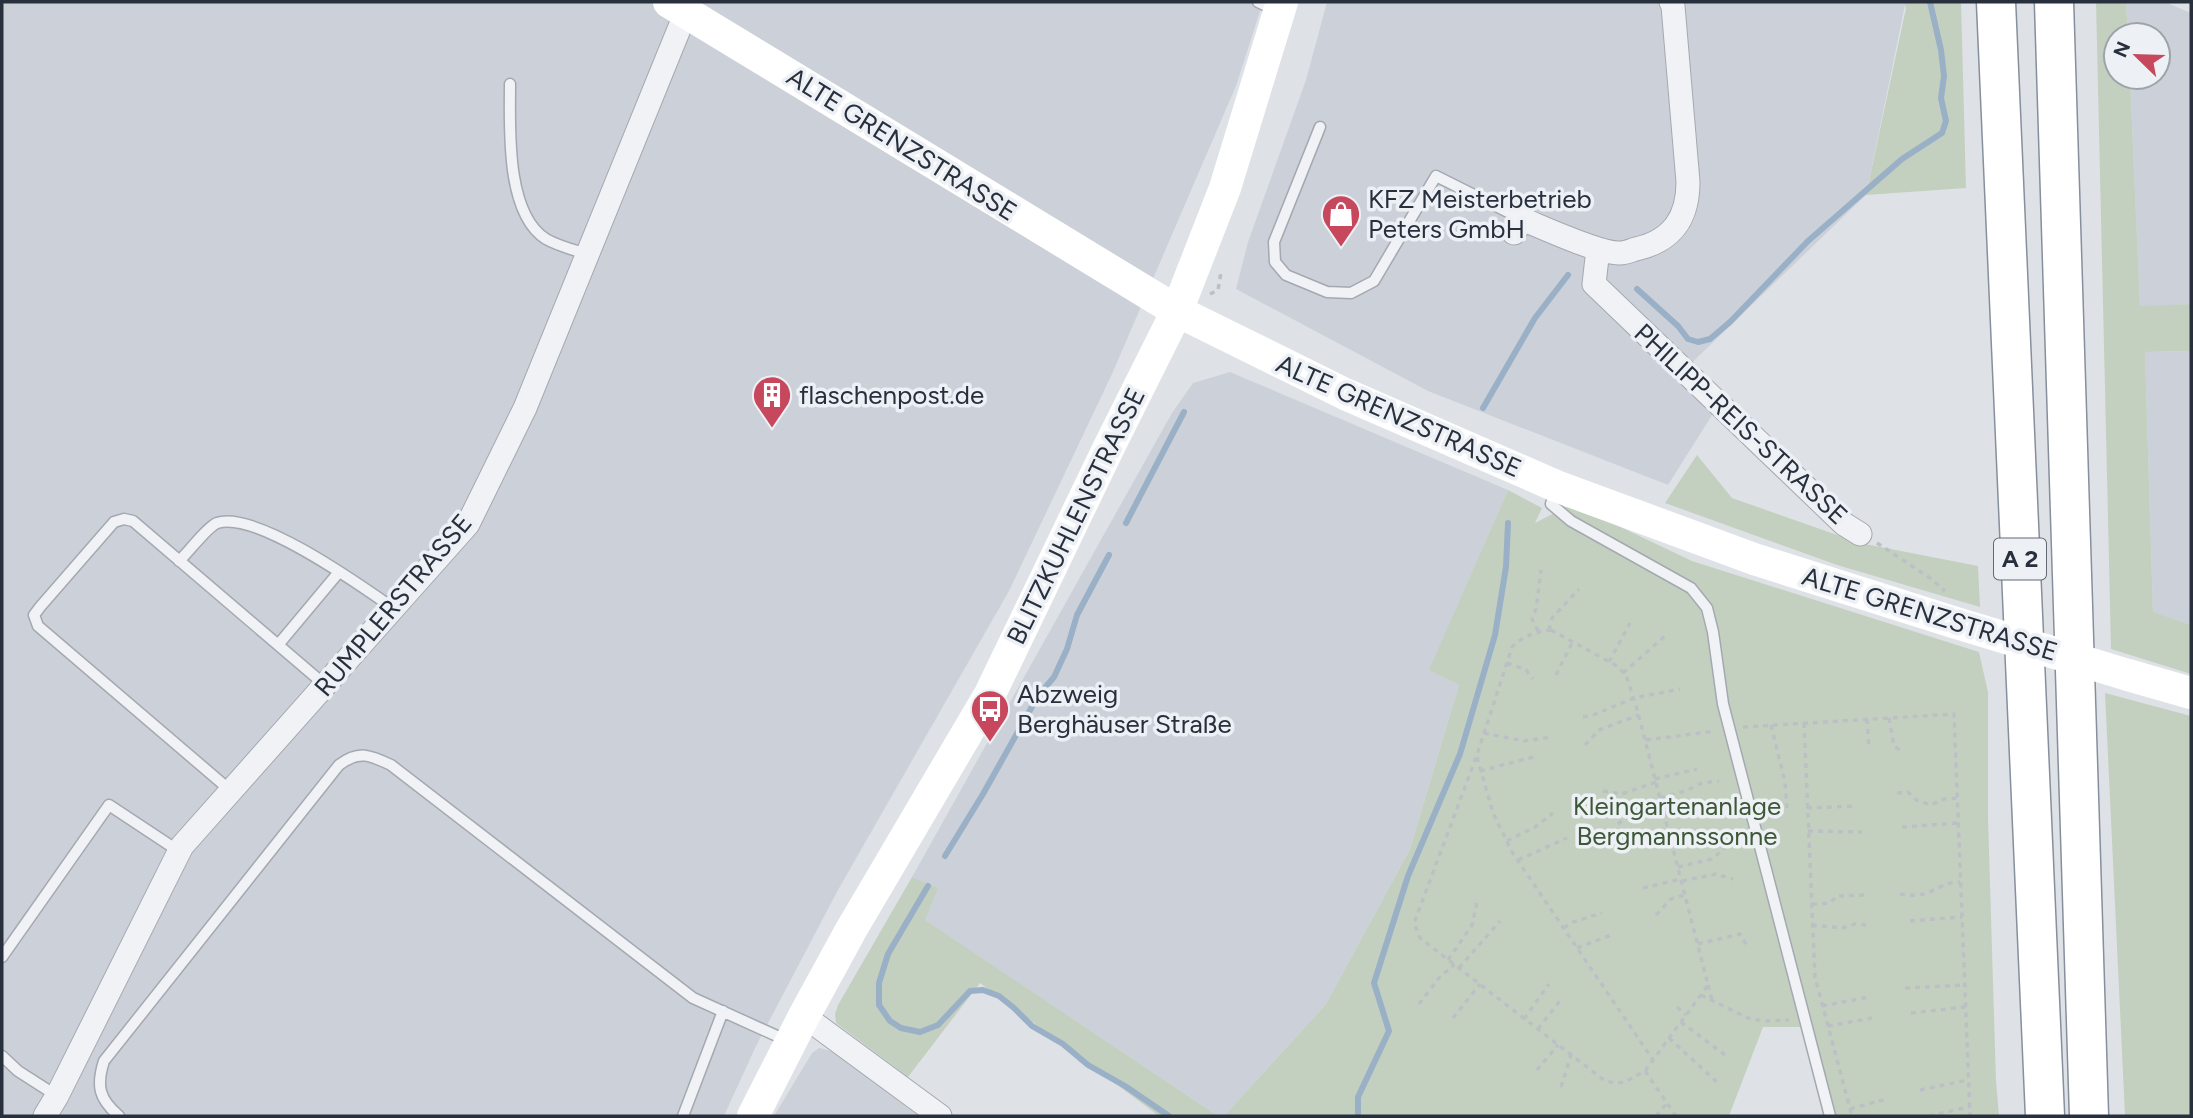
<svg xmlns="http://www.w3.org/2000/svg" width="2193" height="1118" font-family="Figtree,sans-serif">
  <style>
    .built { fill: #ccd1d9 }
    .green { fill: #c4d0bf }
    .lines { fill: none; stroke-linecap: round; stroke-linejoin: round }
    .stream { stroke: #9ab0c6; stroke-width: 6 }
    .lane-casing { stroke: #a4a9b1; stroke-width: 13 }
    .street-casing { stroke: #a4a9b1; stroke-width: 25 }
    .highway-casing { stroke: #868f9d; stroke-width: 41 }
    .path { stroke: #bcc0c5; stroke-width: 3.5; stroke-dasharray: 5 5; stroke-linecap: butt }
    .lane { stroke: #f0f2f5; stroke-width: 10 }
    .street { stroke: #f0f2f5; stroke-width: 23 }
    .secondary { stroke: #fff; stroke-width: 32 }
    .highway { stroke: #fff; stroke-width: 38 }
    .secondary-bridge { stroke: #fff; stroke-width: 32 }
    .labels { text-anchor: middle; stroke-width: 7; stroke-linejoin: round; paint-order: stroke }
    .shield { fill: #edf0f5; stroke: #636a74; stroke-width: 2 }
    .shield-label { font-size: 24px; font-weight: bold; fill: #28303d }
    .street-label { font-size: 26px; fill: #28303d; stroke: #edf0f5 }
    .poi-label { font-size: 26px; fill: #28303d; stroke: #edf0f5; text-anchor: start }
    .park-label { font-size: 26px; fill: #3d5836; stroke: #edf0f5 }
  </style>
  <rect width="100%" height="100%" fill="#dee2e7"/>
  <path class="built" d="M2,2H1263L1236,86L1112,374L1009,591L838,890L756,1046L724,1116H2Z
    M1327,2H1904L1905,5L1866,195L1678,376L1714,412L1668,485L1428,391L1236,289L1248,242L1306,80Z
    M2126,2H2165L2191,13V304L2140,307L2130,77H2158V35H2128Z
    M2191,351V625L2153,613L2145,352Z
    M1230,372L1508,490L1430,670L1459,685L1410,849L1326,1004L1224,1116H1218L924,920L937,888L912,877L1172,413L1193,383Z
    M819,1048L832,1051L854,1066L918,1116H774L812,1053Z"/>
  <path class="green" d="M1904,2H1961L1966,188L1866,195L1906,8Z
    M2096,2H2126L2128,35H2116V77H2130L2140,306L2191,304V351L2145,352L2153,612L2191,625V674L2111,649Z
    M1697,455L1732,498L1860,543L1978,566L1980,607L1837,565L1665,503Z
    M1508,490L1542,508L1535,523L1572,504L1692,561L1979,652L1988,692V817L1996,1081L1999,1116H1832L1809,1027H1763L1729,1116H1224L1326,1004L1410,849L1459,685L1429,670Z
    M2105,693L2191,716V1116H2125Z
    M912,877L938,888L925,920L1218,1116H1159L980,983L908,1077L836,1023L835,1014L838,1005Z"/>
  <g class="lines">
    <path class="stream" d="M1637,289L1678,326L1688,339L1698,342L1710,339L1730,322L1808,241L1902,159L1942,133L1946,121L1941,98L1944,76L1941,50L1930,2
      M1483,408L1535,318L1568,275
      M1126,523L1184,412
      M945,856L983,794L1038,696L1054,677L1067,649L1077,615L1109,555
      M928,886L888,954L879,983V1005L890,1021L901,1028L920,1032L938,1025L970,991L983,990L999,996L1014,1008L1032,1026L1063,1044L1088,1065L1125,1086L1169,1116
      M1358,1116V1097L1389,1031L1374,983L1408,876L1460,754L1495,635L1506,567L1508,523"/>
    <g class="lane-casing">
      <path id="lane" d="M1258,2L1277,11
        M510,84C510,126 505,213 546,239C558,246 574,250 587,254
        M1320,127L1274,242L1275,262L1286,275L1327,292L1351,293L1374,281L1436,176L1522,219
        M1555,489L1551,504L1571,521L1691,588L1707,608L1713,632L1723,704L1830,1116
        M179,561C188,553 207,527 217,523C255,510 360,585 393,608
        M278,645L339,572
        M231,791L38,626L34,615L40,607L114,522L124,519L133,521L325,685
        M2,957L109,805L180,852
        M2,1056L18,1071L57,1096
        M119,1116C99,1099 96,1086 104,1061L339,765C359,750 370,755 391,765L693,998L788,1041
        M683,1116L723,1011"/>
    </g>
    <g class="street-casing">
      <path id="street" d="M1514,233L1522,219C1544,228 1600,254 1620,253C1626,253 1632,250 1636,249C1672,241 1688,218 1688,182L1673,6L1671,2
        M1598,249L1594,284L1844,524L1860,534
        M804,1016L940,1116
        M45,1116L57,1096L182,846L468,524L525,408L686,12"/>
    </g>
    <g class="highway-casing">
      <path id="highway" d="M1996,2L2045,1116
        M2054,2L2089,1116"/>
    </g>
    <path class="path" d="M1210,294L1218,290L1221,272
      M1877,543L1930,578L1945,591
      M1549,630L1552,618L1579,589
      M1551,630L1617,666L1626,675L1637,709L1708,985L1645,1071L1625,1082L1615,1083L1605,1081L1420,938L1414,923L1477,755L1512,647C1524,636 1534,632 1551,630Z
      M1538,631L1532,619L1536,609L1541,570
      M1609,662L1630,623
      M1507,663L1526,670L1533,679
      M1623,673L1665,636
      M1556,675L1573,641
      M1583,717L1593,715L1634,698L1680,689
      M1889,718L1894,746L1900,750
      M1867,719L1869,749
      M1804,723L1815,977L1852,1116
      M1771,725L1785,782L1787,809
      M1743,727L1954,714L1970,1116
      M1484,733L1524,741L1551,737
      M1646,740L1715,731
      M1585,745L1599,730L1639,715
      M1477,757L1493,813L1512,852L1653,1060
      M1480,771L1537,756
      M1655,779L1697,769
      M1603,791L1622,794L1656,782
      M1897,793L1908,792L1916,800L1931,805L1944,799L1957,798
      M1807,808L1856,806
      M1618,824L1641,806L1653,800L1685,791L1702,783L1719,781
      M1902,827L1958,823
      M1808,831L1862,832
      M1507,841L1535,827L1553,813
      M1518,860L1567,838
      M1678,867L1712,859L1725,848
      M1682,881L1716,874L1733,879
      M1643,888L1681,879
      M1900,894C1905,894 1912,896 1917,895C1933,894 1944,881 1960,882
      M1812,904L1830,903L1837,896L1866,895
      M1656,915L1671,899L1685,895
      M1910,921L1962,917
      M1812,925L1842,928L1855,924L1866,925
      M1564,928L1570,923L1602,913
      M1698,944L1740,934L1747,946
      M1577,948L1611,935
      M1448,960L1472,925L1477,902
      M1459,968L1500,921
      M1708,985L1712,1000
      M1905,988L1964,985
      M1701,995L1748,1018L1763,1021L1789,1020
      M1419,1004L1442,974L1451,969L1454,964
      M1822,1006L1869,997
      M1677,1007L1686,1015
      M1911,1013L1965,1007
      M1453,1018L1480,984
      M1524,1019L1549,984
      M1681,1022L1725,1055
      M1828,1026L1872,1018
      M1538,1029L1562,998
      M1669,1038L1720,1085
      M1537,1070L1558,1045
      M1645,1071L1676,1116
      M1561,1087L1571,1055
      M1920,1090L1968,1080
      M1850,1109L1886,1099
      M1656,1116L1667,1103
      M1929,1116L1969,1107"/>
    <use href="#lane" class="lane"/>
    <use href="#street" class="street"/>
    <path class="secondary" d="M669,2L1177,311L1345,394L1556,486L1754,559L1953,622
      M2128,675L2191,693
      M753,1116L804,1016L851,930L990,694L1109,447L1177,311L1225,188L1282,2"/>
    <use href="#highway" class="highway"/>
    <path class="secondary-bridge" d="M1953,622L2128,675"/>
  </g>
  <defs>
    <g id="shop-pin" transform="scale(2.0125)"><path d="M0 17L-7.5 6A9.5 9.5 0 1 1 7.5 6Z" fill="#c7475d" stroke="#edf0f5"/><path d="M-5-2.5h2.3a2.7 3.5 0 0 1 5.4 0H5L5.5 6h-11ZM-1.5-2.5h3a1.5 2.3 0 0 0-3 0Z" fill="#fff"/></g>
    <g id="building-pin" transform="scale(2.0125)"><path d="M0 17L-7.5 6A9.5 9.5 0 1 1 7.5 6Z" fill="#c7475d" stroke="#edf0f5"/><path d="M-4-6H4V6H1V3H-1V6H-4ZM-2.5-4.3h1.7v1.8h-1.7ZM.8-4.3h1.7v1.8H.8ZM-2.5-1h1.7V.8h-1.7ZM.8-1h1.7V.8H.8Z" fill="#fff"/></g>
    <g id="bus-pin" transform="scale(2.0125)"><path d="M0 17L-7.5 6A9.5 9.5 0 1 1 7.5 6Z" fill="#c7475d" stroke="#edf0f5"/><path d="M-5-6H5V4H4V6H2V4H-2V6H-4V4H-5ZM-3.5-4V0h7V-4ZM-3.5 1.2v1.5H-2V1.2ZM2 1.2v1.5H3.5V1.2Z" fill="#fff"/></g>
  </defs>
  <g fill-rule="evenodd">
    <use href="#shop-pin" x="1341" y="214"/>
    <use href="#building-pin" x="772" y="395"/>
    <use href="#bus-pin" x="990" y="709"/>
  </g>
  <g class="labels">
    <rect class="shield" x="1994" y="538.5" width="52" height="41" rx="5"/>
    <g class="shield-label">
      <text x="2020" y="567">A 2</text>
    </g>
    <g class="street-label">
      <text transform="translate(902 144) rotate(32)" y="9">ALTE GRENZSTRASSE</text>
      <text transform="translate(1399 416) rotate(24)" y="9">ALTE GRENZSTRASSE</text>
      <text transform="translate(1741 424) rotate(43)" y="9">PHILIPP-REIS-STRASSE</text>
      <text transform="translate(1076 516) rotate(-64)" y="9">BLITZKUHLENSTRASSE</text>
      <text transform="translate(393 605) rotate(-50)" y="9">RUMPLERSTRASSE</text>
      <text transform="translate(1930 614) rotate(17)" y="9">ALTE GRENZSTRASSE</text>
    </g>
    <g class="poi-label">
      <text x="1368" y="208">KFZ Meisterbetrieb<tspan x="1368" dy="30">Peters GmbH</tspan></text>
      <text x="799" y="404">flaschenpost.de</text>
      <text x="1017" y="703">Abzweig<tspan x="1017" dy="30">Berghäuser Straße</tspan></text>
    </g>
    <g class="park-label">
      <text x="1677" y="815">Kleingartenanlage<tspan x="1677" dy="30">Bergmannssonne</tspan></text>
    </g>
  </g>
  <rect width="2193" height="1118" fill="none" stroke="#28303d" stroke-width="7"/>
  <g transform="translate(2137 56) rotate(293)"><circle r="33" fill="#edf0f5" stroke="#9ea3ab" stroke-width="2"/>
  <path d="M0-5L12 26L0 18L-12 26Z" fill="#c7475d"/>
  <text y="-10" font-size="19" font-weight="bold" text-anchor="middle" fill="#28303d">N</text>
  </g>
</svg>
